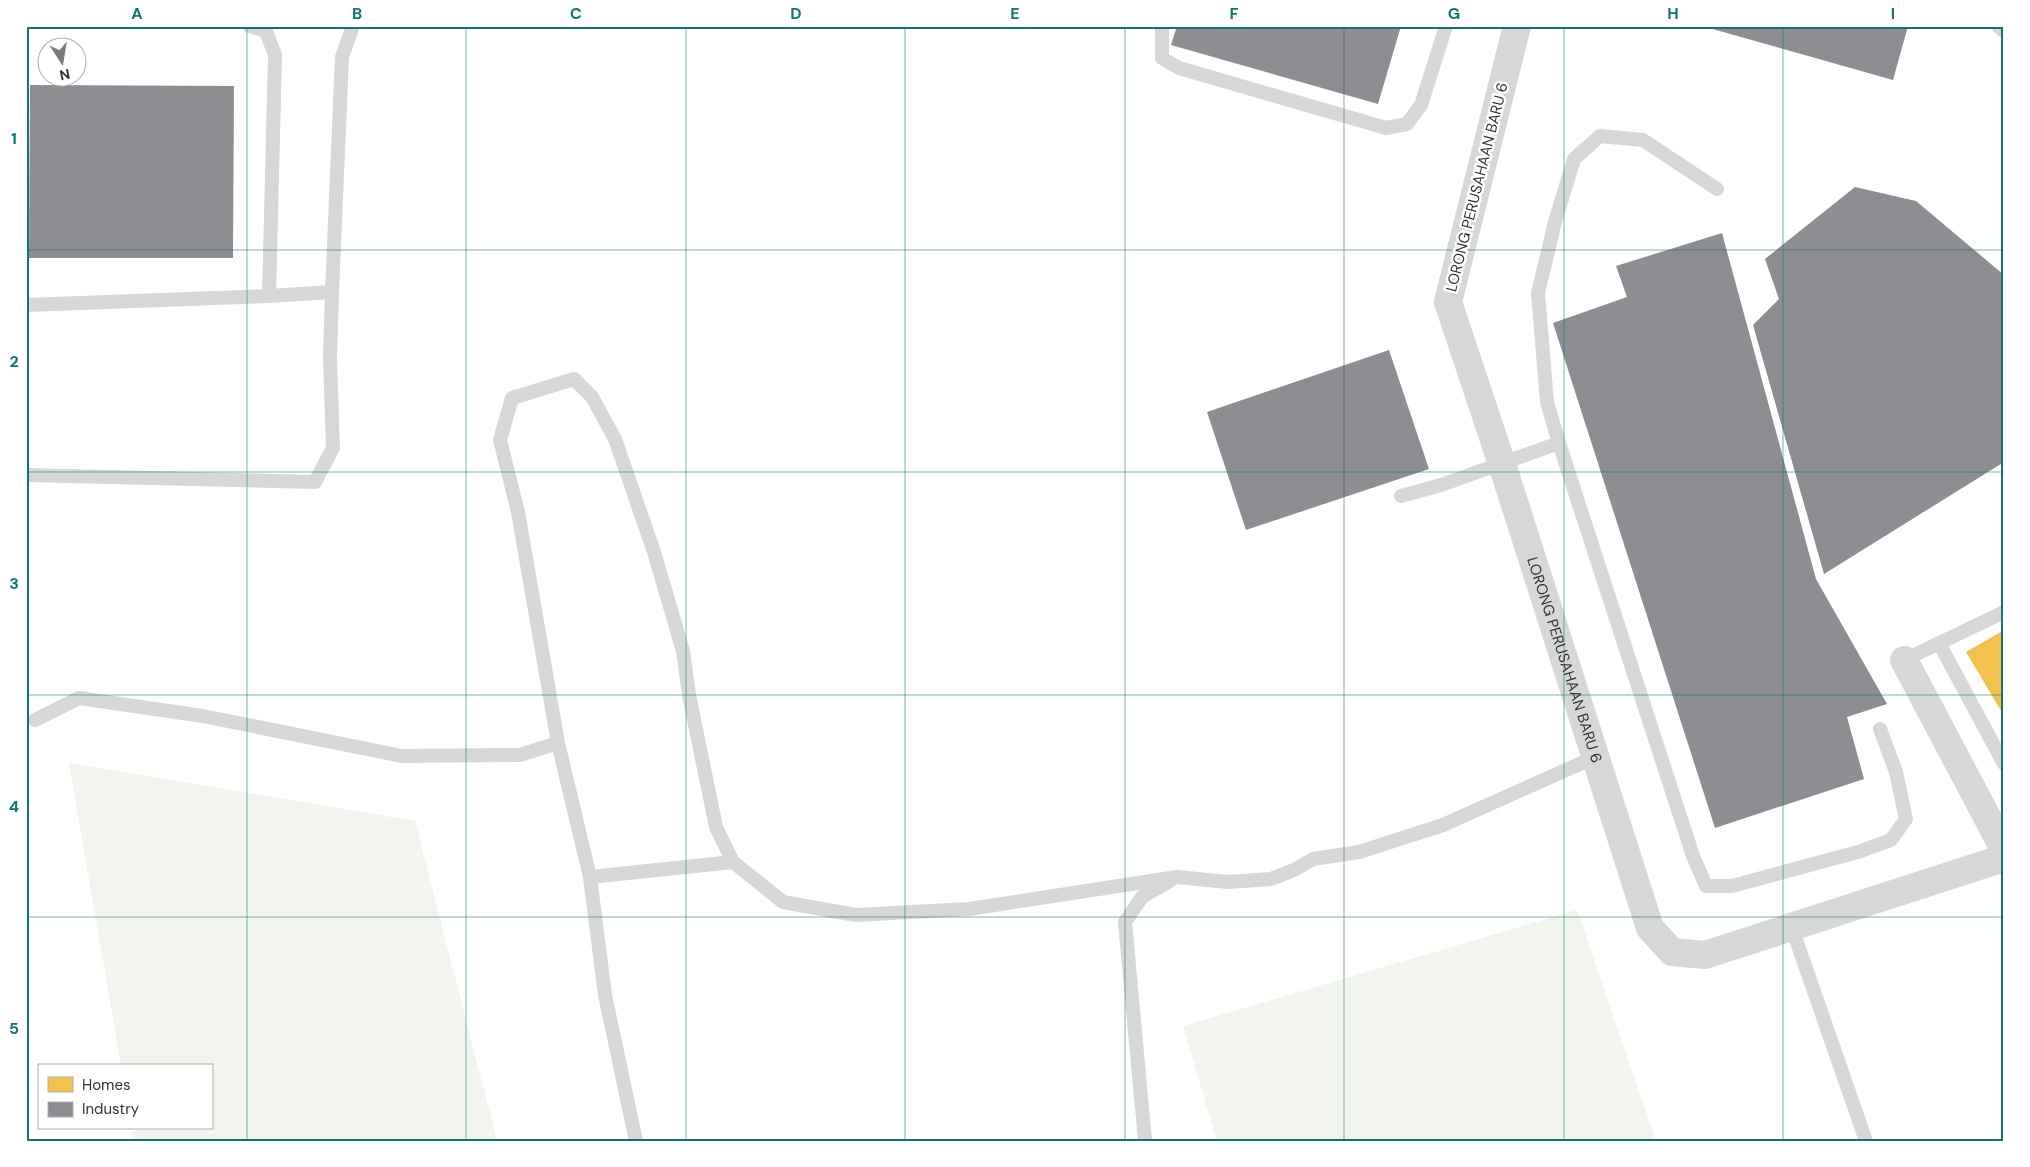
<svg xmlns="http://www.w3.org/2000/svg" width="2030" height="1167" font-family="'DM Sans',sans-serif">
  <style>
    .green { fill: #f1f5ed }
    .homes { fill: #f2c14e }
    .industry { fill: #8d8d92 }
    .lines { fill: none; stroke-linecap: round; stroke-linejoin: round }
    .service { stroke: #d7d7d7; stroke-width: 14 }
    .minor { stroke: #d7d7d7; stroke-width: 28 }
    .grid { fill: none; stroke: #0f766e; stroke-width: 1; stroke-opacity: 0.55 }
    .labels { text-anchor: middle; stroke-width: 5; stroke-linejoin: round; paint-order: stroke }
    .street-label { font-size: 15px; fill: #333; stroke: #fff }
    .neatline { fill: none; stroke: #0f766e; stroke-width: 2 }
    .grid-label { font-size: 16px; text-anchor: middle; font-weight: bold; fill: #0f766e }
  </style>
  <rect width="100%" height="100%" fill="#fff"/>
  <path class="green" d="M69,763L415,821L497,1141H134L131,1128H211V1066H121Z
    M1577,910L1656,1141H1217L1183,1026Z"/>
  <path class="homes" d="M2004,630V716L1966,652Z"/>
  <path class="industry" d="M1177,26H1401L1378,104L1171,45Z
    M1702,26H1908L1893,80Z
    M30,85L234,86L233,258H29Z
    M1855,187L1916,201L2004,275V462L1824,574L1753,325L1779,299L1765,259Z
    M1722,233L1816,579L1887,704L1847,717L1864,779L1715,828L1553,323L1627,297L1616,266Z
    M1389,350L1429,469L1246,530L1207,412Z"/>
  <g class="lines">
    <path class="service" d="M249,26L266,31L275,55L269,296
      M1162,26V58L1179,68L1386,128L1407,124L1421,105L1446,26
      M1998,26L2004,31
      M332,292L342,57L353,26
      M26,305L269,296L332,292L330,359L333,448L315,482L26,475
      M1559,443L1547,402L1538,293L1555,222L1574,159L1600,136L1643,140L1717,189
      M1401,496L1441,485L1559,443L1693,856L1706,886H1732L1858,852L1891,840L1906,819L1896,772L1880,729
      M1939,643L2004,764
      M1904,660L2004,612
      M35,720L79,698L203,716L402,756L520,755L558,743
      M590,877L733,862L783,902L856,915L969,909L1177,877L1228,882L1271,879L1294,870L1313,859L1359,852L1443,825L1595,757
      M1792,928L1866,1141
      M636,1141L605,995L590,877L558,743L518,512L500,440L512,398L574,379L592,397L615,439L654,552L683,651L689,695L716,827L733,862
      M1145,1141L1125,922L1142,897L1170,881"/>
    <g class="minor">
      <path id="s1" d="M1517,26L1448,302L1502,464L1650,928L1672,952L1705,955L2004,858"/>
      <path d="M1904,660L2004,849"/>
    </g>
  </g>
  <path class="grid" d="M247,26V1141M466,26V1141M686,26V1141M905,26V1141M1125,26V1141M1344,26V1141M1564,26V1141M1783,26V1141M26,250H2004M26,472H2004M26,695H2004M26,917H2004"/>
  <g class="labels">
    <g class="street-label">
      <text transform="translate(1477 187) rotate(-76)" y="5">LORONG PERUSAHAAN BARU 6</text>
      <text dy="5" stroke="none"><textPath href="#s1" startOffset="661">LORONG PERUSAHAAN BARU 6</textPath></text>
    </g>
  </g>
  <rect width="2030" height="1167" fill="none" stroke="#ffffff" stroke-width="55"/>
  <rect x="38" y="1064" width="175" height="65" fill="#ffffff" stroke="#adadad"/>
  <rect x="48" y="1077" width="25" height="15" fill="#f2c14e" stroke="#adadad"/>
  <text x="82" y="1090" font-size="15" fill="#333333">Homes</text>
  <rect x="48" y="1102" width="25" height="15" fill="#8d8d92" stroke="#adadad"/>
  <text x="82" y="1114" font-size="15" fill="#333333">Industry</text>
  <g transform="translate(62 62) rotate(168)"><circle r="24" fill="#ffffff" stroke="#adadad"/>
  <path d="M0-4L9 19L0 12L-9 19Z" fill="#7a7a7a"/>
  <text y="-8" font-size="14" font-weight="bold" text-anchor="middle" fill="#333333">N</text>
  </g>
  <rect x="28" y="28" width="1974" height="1112" class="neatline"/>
  <g class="grid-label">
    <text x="137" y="19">A</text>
    <text x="357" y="19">B</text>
    <text x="576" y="19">C</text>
    <text x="796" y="19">D</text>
    <text x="1015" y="19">E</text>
    <text x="1234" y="19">F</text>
    <text x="1454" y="19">G</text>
    <text x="1673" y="19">H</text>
    <text x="1893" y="19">I</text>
    <text x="14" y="144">1</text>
    <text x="14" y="367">2</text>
    <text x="14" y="589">3</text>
    <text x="14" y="812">4</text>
    <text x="14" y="1034">5</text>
  </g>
</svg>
